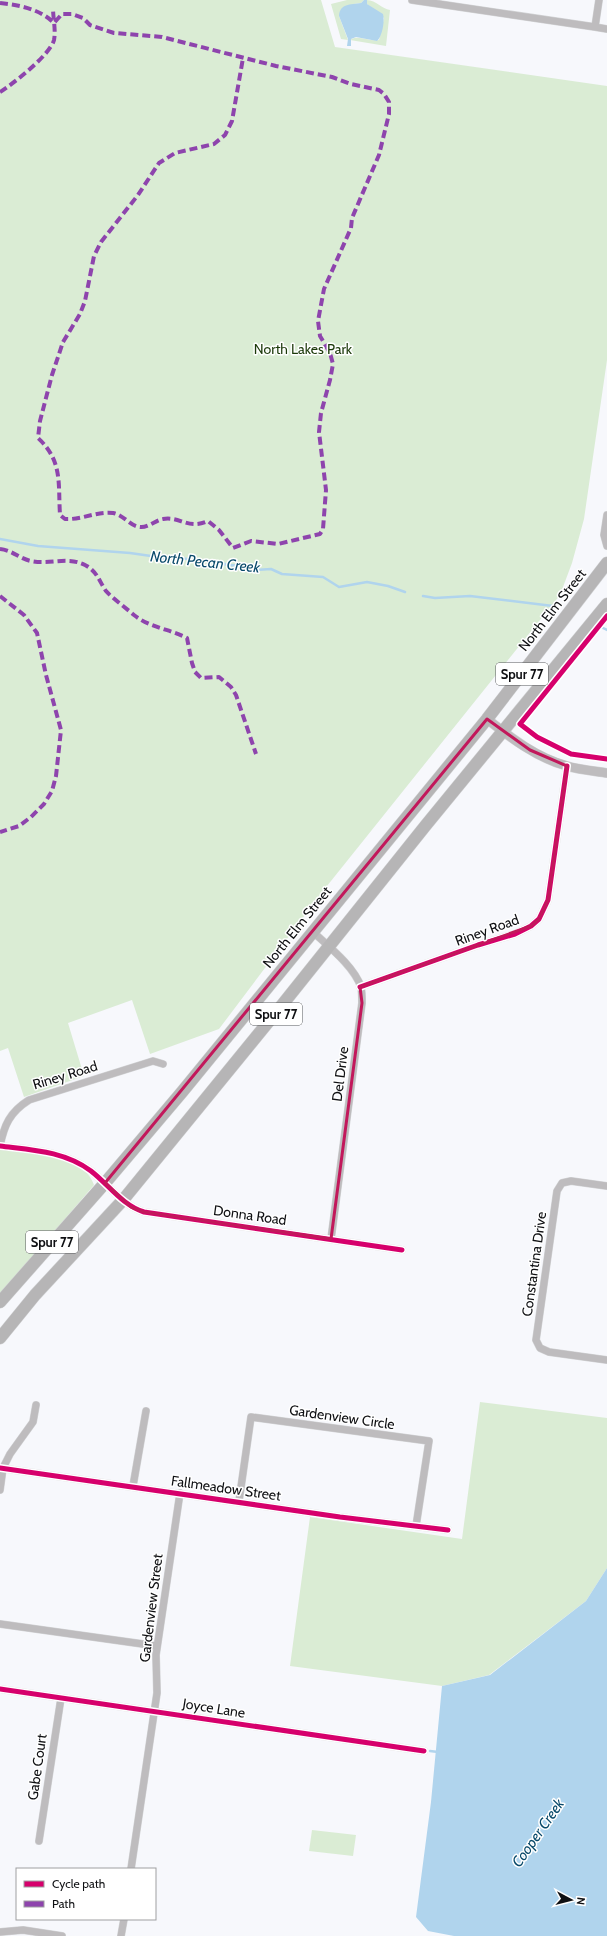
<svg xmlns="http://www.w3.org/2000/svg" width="607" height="1936" font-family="Cabin,sans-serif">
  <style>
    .green { fill: #daecd4 }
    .water { fill: #b0d4ed }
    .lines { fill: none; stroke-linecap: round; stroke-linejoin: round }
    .stream { stroke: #b0d4ed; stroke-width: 2.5 }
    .minor-casing { stroke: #d3d4d6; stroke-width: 8 }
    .tertiary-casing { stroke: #d3d4d6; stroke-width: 10 }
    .primary-casing { stroke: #d3d4d6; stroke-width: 13 }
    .minor { stroke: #bebcbe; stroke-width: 7 }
    .tertiary { stroke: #bebcbe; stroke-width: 9 }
    .primary { stroke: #b6b5b6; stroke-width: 12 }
    .quiet { stroke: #8e44ad; stroke-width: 4; stroke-dasharray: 8 4; stroke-linecap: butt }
    .cycleway-casing { stroke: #fff; stroke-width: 8 }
    .cycleway { stroke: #d6006c; stroke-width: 5 }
    .marked { fill: none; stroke: #c2185b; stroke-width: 3; stroke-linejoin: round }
    .labels { text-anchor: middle; stroke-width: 3; stroke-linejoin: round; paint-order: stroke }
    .shield { fill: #fff; stroke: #57585a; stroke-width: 1 }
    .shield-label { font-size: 13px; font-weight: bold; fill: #0f1013 }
    .park-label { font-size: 14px; fill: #1b3909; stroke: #fff }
    .street-label { font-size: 14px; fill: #0f1013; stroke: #fff }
    .water-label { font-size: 15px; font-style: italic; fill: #08496a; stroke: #fff }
  </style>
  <rect width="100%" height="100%" fill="#f7f8fc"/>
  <path class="green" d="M0,0H321L335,47L607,86V360L584,519L572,563L560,595L323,891L219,1029L150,1054L132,1000L68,1023L84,1076L24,1097L8,1048L0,1051Z
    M347,0H364L361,3L354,4L339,16L348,40L341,39L331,4Z
    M367,0C376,0 382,9 390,10L386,46L350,40C358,34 369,42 379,40L384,18L367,4Z
    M0,1149C26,1153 86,1155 94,1185L0,1295Z
    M480,1402L607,1418V1568L586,1601L489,1675L442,1686L290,1666L310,1517L462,1539Z
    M312,1830L356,1835L353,1856L309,1851Z"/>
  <path class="water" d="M364,0H367V4L383,14C385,21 382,37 377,41L356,37L351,39V46H347L348,39L339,16C340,3 350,5 361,3Z
    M607,1568V1936H454L428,1931L416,1917L431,1802L442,1686L490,1675L586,1601Z"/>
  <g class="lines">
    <path class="stream" d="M0,539L38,546L130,553L151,556L160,559L177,558L220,562L227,565L249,566L256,570L271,569L282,574L323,577L339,587L367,582L388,586L405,592
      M423,596L435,598L470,596L553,606
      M601,627L607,630
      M430,1751L438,1752"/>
    <g class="minor-casing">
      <path id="minor" d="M412,0L595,27L599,0
        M595,27L607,29
        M607,515L604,535L607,546
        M312,931C328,946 354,966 361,987C362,992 362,998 362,1003L331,1239
        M360,987L478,945L515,934L531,926L539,919L548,900L567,766
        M0,1146C32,1150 64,1151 91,1171C109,1185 122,1205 144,1212L402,1250
        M0,1146C4,1125 10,1112 29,1100L153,1061L163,1064
        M607,1186L571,1181L562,1183L557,1191L536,1340L540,1348L549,1352L607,1360
        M0,1468L340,1517L448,1530
        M133,1486L146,1411
        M0,1490L3,1468L10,1454L33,1422L36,1405
        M239,1501L251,1417L429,1441L416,1526
        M0,1624L157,1646
        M0,1689L424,1751
        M39,1841L61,1698
        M131,1869L157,1693L156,1655L180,1493
        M0,1932L23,1930L62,1936
        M121,1936L124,1919"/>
    </g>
    <g class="tertiary-casing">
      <path id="tertiary" d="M487,719C511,738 537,758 567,766C580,770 594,771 607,773"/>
    </g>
    <g class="primary-casing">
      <path id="primary" d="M0,1302L105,1183L182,1092L487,719L607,563
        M0,1338L35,1295L123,1200L274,1015L426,825L607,604"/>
    </g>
    <use href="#minor" class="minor"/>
    <use href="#tertiary" class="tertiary"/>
    <use href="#primary" class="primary"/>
    <path class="quiet" d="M0,3C19,5 40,9 54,23L62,14H72L83,18L90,25L114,33L162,37L276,66L332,77L351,84L379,90L384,94L389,102V114L379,155L352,218L351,228L324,289L318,321L320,336L330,353L333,364L330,380L321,413L319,432L326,490L323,529L320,534L278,544L251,541L233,548L219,530L208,521C188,530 180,516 163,519C156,520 148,528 140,527C130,526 124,515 113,513C97,511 82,520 65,519L60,515C58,484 63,461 38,438L40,421L52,375L63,342L80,314L85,301L94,256L101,242L138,195L159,163L175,153L214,144L225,135L232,121L243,58
      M0,92C13,84 50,55 54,40C56,30 53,18 53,8
      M0,549C12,550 20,559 31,561C50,565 67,556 85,565C97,571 99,581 106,591C112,598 126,608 134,615C150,628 170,629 187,638L192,663L195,672L201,678L219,677L231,687L236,695L256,754
      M0,596L24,615L37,633L46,675L61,730L56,776L52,791L44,804L31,817L19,826L0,832"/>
    <g class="cycleway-casing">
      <path id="cycleway" d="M607,616L520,724L537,737L571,754L607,759
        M360,987L478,945L515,934L531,926L539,919L548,900L567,766
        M0,1146C32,1150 64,1151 91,1171C109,1185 122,1205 144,1212L402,1250
        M0,1468L340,1517L448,1530
        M0,1689L424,1751"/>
    </g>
    <use href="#cycleway" class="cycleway"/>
  </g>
  <path class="marked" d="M487,719L530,750L567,766L548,900L539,919L531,926L360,987L362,1003L331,1239L144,1212L131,1207L105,1183Z"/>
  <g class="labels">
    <g class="shield">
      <rect x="496" y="663" width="52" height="22" rx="3"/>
      <rect x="250" y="1003" width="52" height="22" rx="3"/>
      <rect x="26" y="1231" width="52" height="22" rx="3"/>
    </g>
    <g class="shield-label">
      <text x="522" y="679">Spur 77</text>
      <text x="276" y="1019">Spur 77</text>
      <text x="52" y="1247">Spur 77</text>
    </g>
    <g class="park-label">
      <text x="303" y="354">North Lakes Park</text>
    </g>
    <g class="street-label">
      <text transform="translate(552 610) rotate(-52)" y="5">North Elm Street</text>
      <text transform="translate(297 927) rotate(-51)" y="5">North Elm Street</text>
      <text transform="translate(487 930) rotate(-20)" y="5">Riney Road</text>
      <text transform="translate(340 1074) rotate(-83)" y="5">Del Drive</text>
      <text transform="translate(65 1075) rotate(-17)" y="5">Riney Road</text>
      <text transform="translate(250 1215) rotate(8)" y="5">Donna Road</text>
      <text transform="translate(534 1264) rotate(-82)" y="5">Constantina Drive</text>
      <text transform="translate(342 1417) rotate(8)" y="5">Gardenview Circle</text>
      <text transform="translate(226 1488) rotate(8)" y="5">Fallmeadow Street</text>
      <text transform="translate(151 1608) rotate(-83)" y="5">Gardenview Street</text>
      <text transform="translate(214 1708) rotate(9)" y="5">Joyce Lane</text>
      <text transform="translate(37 1767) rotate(-82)" y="5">Gabe Court</text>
    </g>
    <g class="water-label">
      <text transform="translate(205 562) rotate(6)" y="5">North Pecan Creek</text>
      <text transform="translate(538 1833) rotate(-55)" y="5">Cooper Creek</text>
    </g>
  </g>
  <rect x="16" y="1868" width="140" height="52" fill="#ffffff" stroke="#9f9fa1"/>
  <rect x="24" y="1881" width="20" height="6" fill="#d6006c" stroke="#9f9fa1"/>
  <text x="52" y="1888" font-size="12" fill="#0f1013">Cycle path</text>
  <rect x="24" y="1901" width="20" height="6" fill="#8e44ad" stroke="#9f9fa1"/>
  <text x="52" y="1908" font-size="12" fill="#0f1013">Path</text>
  <g transform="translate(571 1900) rotate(97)" stroke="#ffffff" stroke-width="3" paint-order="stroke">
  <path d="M0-3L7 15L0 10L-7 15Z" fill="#0f1013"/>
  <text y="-6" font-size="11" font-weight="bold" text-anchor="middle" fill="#0f1013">N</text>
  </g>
</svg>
